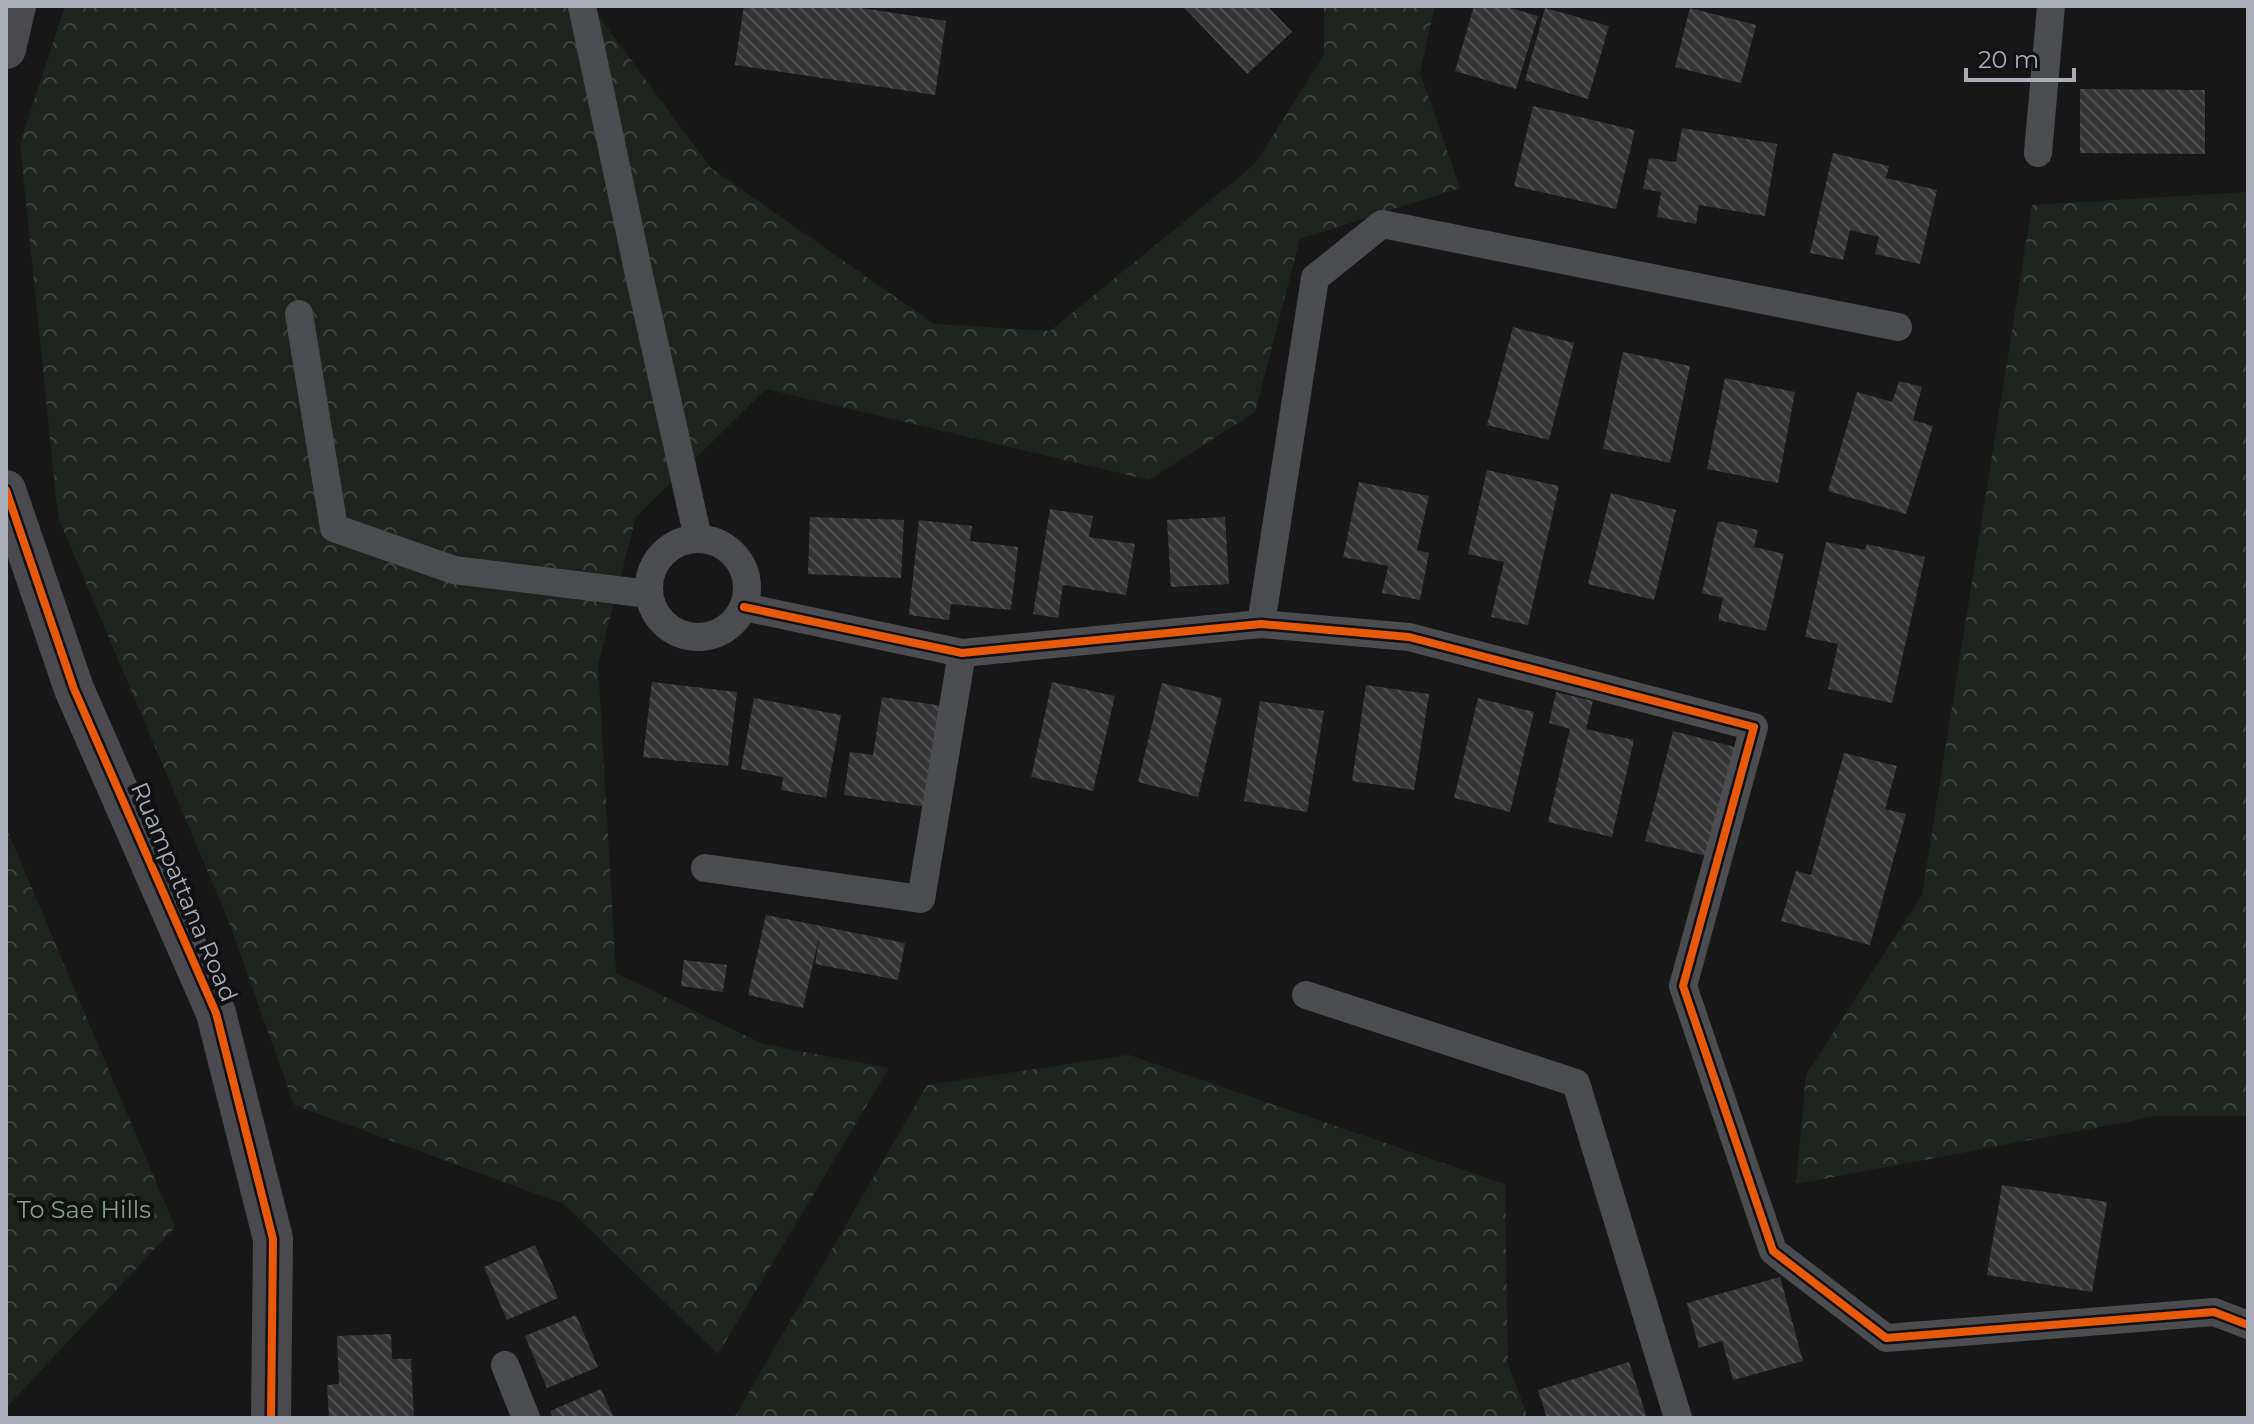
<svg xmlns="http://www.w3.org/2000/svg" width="2254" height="1424" font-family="Montserrat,sans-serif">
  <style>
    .forest { fill: url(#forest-crowns) }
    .building { fill: url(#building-back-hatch) }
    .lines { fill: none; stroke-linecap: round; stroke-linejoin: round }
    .street { stroke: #4b4c50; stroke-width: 28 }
    .secondary { stroke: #4a4a4e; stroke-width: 40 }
    .cycleway-casing { stroke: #111113; stroke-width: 13 }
    .cycleway { stroke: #e8590c; stroke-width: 8 }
    .labels { text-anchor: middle; stroke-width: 8; stroke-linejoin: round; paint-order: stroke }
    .street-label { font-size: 24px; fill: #a8adb8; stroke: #111113 }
    .park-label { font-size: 24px; fill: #7fa381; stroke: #111113 }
  </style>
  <defs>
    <pattern id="forest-crowns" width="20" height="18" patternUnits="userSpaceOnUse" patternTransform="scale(2)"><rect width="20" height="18" fill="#1d241e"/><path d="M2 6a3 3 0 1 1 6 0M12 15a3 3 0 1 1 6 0" fill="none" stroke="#3b413d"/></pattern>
    <pattern id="building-back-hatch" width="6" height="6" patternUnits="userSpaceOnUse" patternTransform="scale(2)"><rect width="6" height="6" fill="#353536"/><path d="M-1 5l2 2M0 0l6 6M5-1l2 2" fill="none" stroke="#4f5051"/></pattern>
  </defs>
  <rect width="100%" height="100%" fill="#171717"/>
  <path class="forest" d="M65,6H591L711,168L934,324L1050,331L1255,164L1324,55V6H1435L1420,73L1460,188L1300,239L1255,412L1149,480L766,389L636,517L598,664L616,973L763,1044L889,1068L718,1354L564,1204L294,1105L229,922L58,517L20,144Z
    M2248,192V1116H2158L1796,1184L1806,1075L1922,895L2032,205Z
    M6,827L175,1227L6,1408Z
    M1129,1055L1505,1184L1508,1364L1528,1418H734L927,1085Z"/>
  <path class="building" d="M744,6H849L946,21L935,95L735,65Z
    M1183,6H1267L1292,32L1247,74Z
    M1474,6H1504L1538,16L1516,89L1455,71Z
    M1545,8L1609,26L1588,99L1525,80Z
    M1690,8L1756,25L1741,83L1675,67Z
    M2080,89L2205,90V154L2080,153Z
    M1533,106L1635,130L1616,209L1514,186Z
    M1682,128L1777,144L1765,216L1699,205L1696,224L1657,217L1661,192L1643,189L1649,158L1676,162Z
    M1833,153L1889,166L1886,178L1937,190L1920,264L1875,254L1879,237L1850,230L1843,260L1810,253Z
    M1513,327L1574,343L1549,440L1487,425Z
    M1623,352L1690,366L1670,463L1603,449Z
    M1725,378L1795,392L1778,483L1707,469Z
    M1899,381L1922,387L1913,420L1933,426L1906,514L1828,491L1857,392L1892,402Z
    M1487,470L1559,486L1528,625L1491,617L1504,562L1468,554Z
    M1359,482L1429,496L1417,550L1429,553L1420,600L1382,593L1388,566L1343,557Z
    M1611,493L1676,510L1654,600L1588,584Z
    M1050,509L1093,516L1089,537L1135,544L1126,595L1063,585L1058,618L1033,614Z
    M810,517L904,520L901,578L808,574Z
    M1225,517L1229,584L1171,587L1167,520Z
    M919,520L972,526L970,541L1018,547L1011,610L951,604L949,620L909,615Z
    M1718,521L1758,530L1754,547L1784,554L1766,631L1718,620L1723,598L1702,593Z
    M1826,542L1865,550L1867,544L1925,557L1892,703L1828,689L1838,644L1805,637Z
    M652,682L737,692L728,766L643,757Z
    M1052,682L1115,696L1093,791L1031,777Z
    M1162,683L1222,698L1198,797L1138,782Z
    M1366,685L1429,694L1414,790L1352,781Z
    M1556,692L1593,701L1586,729L1634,740L1612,837L1548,822L1570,729L1549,723Z
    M882,697L943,706L927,807L844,795L850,752L873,755Z
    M754,698L841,715L826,798L781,790L783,777L741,769Z
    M1478,698L1534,712L1510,812L1454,798Z
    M1260,701L1324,711L1307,812L1244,801Z
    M1673,731L1739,748L1711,857L1645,841Z
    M1844,753L1897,766L1885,809L1906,814L1870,945L1781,921L1796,871L1811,875Z
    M766,915L905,943L898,980L815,964L820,933L803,1008L748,995Z
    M684,960L727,965L723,992L681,986Z
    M2002,1185L2107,1202L2092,1292L1987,1275Z
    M535,1245L558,1298L507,1320L484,1267Z
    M1780,1277L1803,1361L1733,1380L1722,1341L1699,1348L1687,1303Z
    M576,1315L598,1367L547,1388L525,1336Z
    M391,1334L392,1359H411L414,1418H329L327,1385L339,1384L337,1336Z
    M1629,1362L1647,1418H1547L1538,1390Z
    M601,1389L614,1418H553L550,1411Z"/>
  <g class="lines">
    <path class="street" d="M582,6L638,270L698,538
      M2038,153L2051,6
      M299,314L334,528L454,570L649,594
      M649 588a49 49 0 1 1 98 0a49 49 0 1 1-98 0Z
      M744,607L962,653L1261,624L1409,637L1754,727L1683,986L1773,1251L1886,1338L2214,1312L2248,1325
      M1261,624L1315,278L1382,224L1898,327
      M705,868L921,899L962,653
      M1306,995L1576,1083L1678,1418
      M505,1365L526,1418"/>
    <path class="secondary" d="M6,49L16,6
      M6,490L74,689L216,1013L273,1239L271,1418"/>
    <g class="cycleway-casing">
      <path id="cycleway" d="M6,490L74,689L216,1013L273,1239L271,1418
        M744,607L962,653L1261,624L1409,637L1754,727L1683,986L1773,1251L1886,1338L2214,1312L2248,1325"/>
    </g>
    <use href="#cycleway" class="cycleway"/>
  </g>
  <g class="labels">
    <g class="street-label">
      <text transform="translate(184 892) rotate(67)" y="8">Ruampattana Road</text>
    </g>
    <g class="park-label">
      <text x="84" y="1218">To Sae Hills</text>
    </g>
  </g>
  <rect width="2254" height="1424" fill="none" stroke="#a8adb8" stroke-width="16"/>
  <path d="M1966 68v12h108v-12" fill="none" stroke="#a8adb8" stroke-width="4"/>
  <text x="1978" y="68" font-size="24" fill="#a8adb8" stroke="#111113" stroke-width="6" paint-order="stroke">20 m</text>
</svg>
